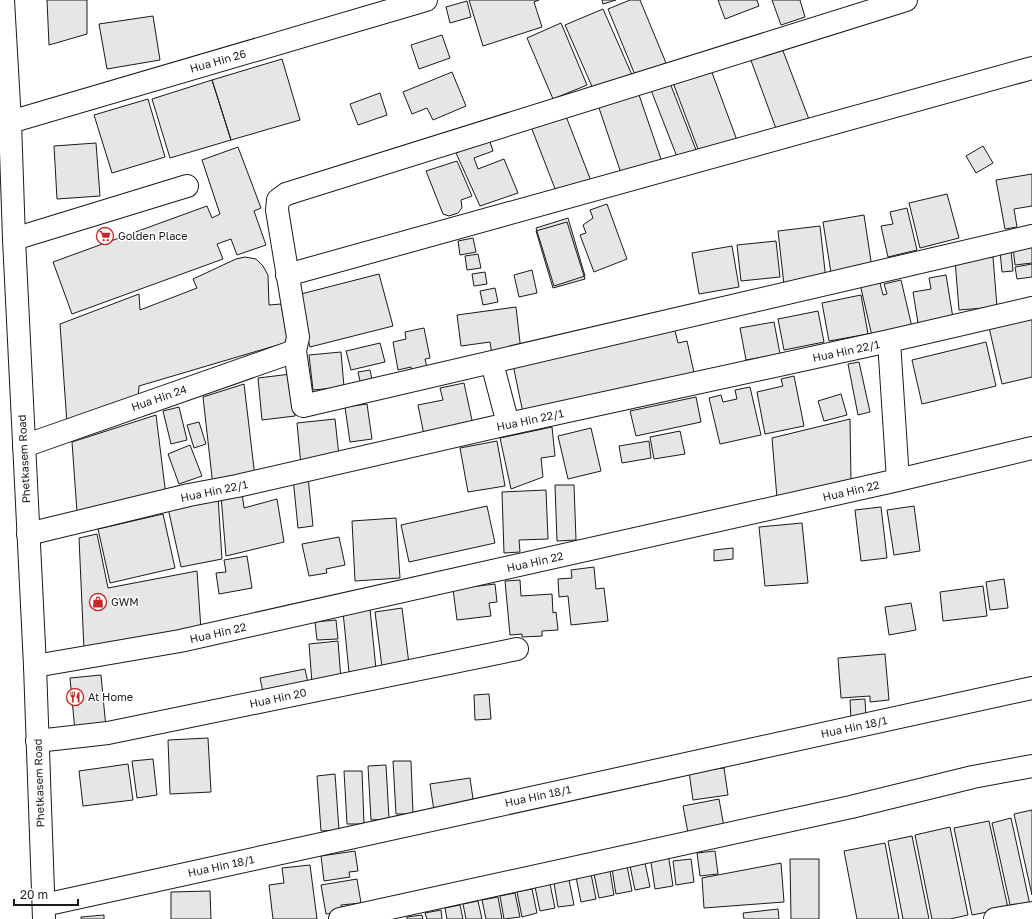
<svg xmlns="http://www.w3.org/2000/svg" width="1032" height="919" font-family="'Golos Text',sans-serif">
  <style>
    .building { fill: #e6e6e6; stroke: #1a1a1a }
    .lines { fill: none; stroke-linecap: round; stroke-linejoin: round }
    .minor-casing { stroke: #1a1a1a; stroke-width: 24 }
    .major-casing { stroke: #1a1a1a; stroke-width: 24 }
    .minor { stroke: #fff; stroke-width: 22 }
    .major { stroke: #fff; stroke-width: 22 }
    .labels { text-anchor: middle; stroke-width: 3; stroke-linejoin: round; paint-order: stroke }
    .street-label { font-size: 11px; fill: #1a1a1a; stroke: #fff }
    .poi-label { font-size: 11px; fill: #1a1a1a; stroke: #fff; text-anchor: start }
  </style>
  <rect width="100%" height="100%" fill="#fff"/>
  <path class="building" d="M47,0H87V34L49,45Z
    M469,0H539L534,2L542,27L483,46Z
    M602,0H616L603,4Z
    M630,0H640L666,63L635,75L608,9Z
    M718,0H757L759,6L725,19Z
    M772,0H800L805,17L781,25Z
    M467,1L471,17L450,23L446,7Z
    M603,9L632,75L594,91L565,25Z
    M153,16L160,60L107,69L99,24Z
    M561,23L587,85L553,99L527,38Z
    M442,35L450,58L419,69L411,45Z
    M780,43L810,122L778,134L749,55Z
    M282,59L300,120L231,140L212,80Z
    M710,67L738,143L701,157L672,80Z
    M452,72L466,106L433,120L427,108L412,114L403,92Z
    M668,78L698,155L679,162L649,85Z
    M212,80L231,140L170,158L152,99Z
    M637,89L662,162L622,176L597,102Z
    M380,93L387,115L358,125L350,104Z
    M148,99L165,157L112,173L94,115Z
    M564,111L591,181L557,194L530,124Z
    M489,139L493,151L474,158L478,169L504,159L518,193L480,206L456,153Z
    M96,143L100,196L57,199L54,146Z
    M983,146L993,163L976,173L966,156Z
    M238,147L261,208L254,211L266,245L237,255L231,239L217,244L223,259L72,314L53,262L207,206L212,218L220,214L202,160Z
    M457,161L472,196L461,200L462,208L458,213L449,216L443,214L426,171Z
    M1032,174V206L1014,209L1017,227L1005,229L996,180Z
    M947,194L959,238L920,248L909,203Z
    M607,204L627,259L594,272L580,235L586,233L583,225L593,218L590,210Z
    M907,208L917,250L888,257L881,226L893,224L890,212Z
    M864,215L872,268L831,273L823,222Z
    M568,218L585,276L554,286L536,228Z
    M567,222L585,279L553,288L536,231Z
    M820,226L826,280L784,285L778,231Z
    M473,238L476,252L460,255L458,241Z
    M776,241L780,277L741,281L737,245Z
    M1032,245V263L1015,265L1013,247Z
    M732,246L739,287L699,294L692,253Z
    M1011,250L1013,271L1002,272L1000,251Z
    M478,254L481,268L467,270L465,256Z
    M245,257L256,259L263,266L268,275L269,305L281,304L288,342L139,386L138,399L67,424L60,324L139,294L140,310L197,288L193,279L236,259Z
    M993,257L997,307L959,310L955,260Z
    M1032,264V277L1017,279L1015,267Z
    M532,270L537,293L519,297L514,275Z
    M485,272L487,284L474,286L472,274Z
    M379,274L393,326L310,347L297,295Z
    M946,275L953,318L918,323L913,292L931,289L929,278Z
    M879,279L883,295L887,294L884,284L901,280L912,327L872,336L860,284Z
    M495,288L498,302L483,305L480,291Z
    M861,295L868,334L829,341L822,303Z
    M516,307L521,351L492,355L490,342L461,346L457,315Z
    M818,311L824,342L784,350L778,319Z
    M1032,313V377L1002,384L988,323Z
    M774,322L780,354L746,360L740,328Z
    M674,327L678,343L687,341L695,377L523,413L512,360Z
    M424,328L430,358L425,359L428,372L413,376L411,367L398,370L393,342L406,339L405,332Z
    M986,342L996,386L922,404L912,360Z
    M380,343L385,362L351,370L346,351Z
    M341,352L344,387L313,390L309,355Z
    M859,362L870,412L858,415L848,364Z
    M370,370L373,384L361,386L358,372Z
    M291,374L295,416L262,420L258,378Z
    M794,376L804,426L765,434L757,392L783,386L781,379Z
    M464,383L473,425L424,435L418,405L443,400L440,388Z
    M244,384L255,477L213,486L203,397Z
    M750,387L761,435L720,444L709,398L721,395L723,402L737,399L735,390Z
    M841,394L847,415L824,421L818,401Z
    M696,397L701,422L636,436L630,411Z
    M367,404L372,439L350,442L345,407Z
    M179,407L187,440L171,444L163,411Z
    M156,415L166,496L77,512L72,442Z
    M335,419L339,456L301,466L297,423Z
    M850,419L851,481L777,498L772,438Z
    M199,422L206,444L194,448L187,425Z
    M552,427L555,456L541,458L543,477L511,489L500,438Z
    M591,428L601,471L568,479L558,436Z
    M680,431L685,454L654,459L650,437Z
    M497,441L505,486L468,492L460,448Z
    M649,441L651,458L622,463L619,446Z
    M190,445L202,476L179,484L168,454Z
    M308,477L313,526L298,528L293,478Z
    M555,485H574L576,540L557,541Z
    M546,490L548,539L519,540L520,552L504,553L502,492Z
    M242,492L244,508L277,499L284,542L226,556L221,496Z
    M218,497L222,559L181,567L168,508Z
    M487,506L495,543L409,562L401,525Z
    M914,506L920,551L894,555L887,510Z
    M881,507L887,558L861,561L855,510Z
    M163,514L175,568L110,583L98,529Z
    M396,518L400,578L355,581L352,521Z
    M802,523L808,583L765,586L759,527Z
    M97,534L108,588L197,571L201,630L84,650L79,538Z
    M339,537L345,565L326,569L327,573L309,576L302,544Z
    M733,548V559L714,561V550Z
    M247,556L252,588L219,594L216,573L226,572L224,560Z
    M594,567L596,589L604,588L608,621L571,625L568,596L559,597L558,579L572,578L571,570Z
    M1004,579L1008,608L990,610L986,582Z
    M520,580L521,596L552,594L553,613L556,612L558,630L542,631V636L522,637V634L510,635L505,581Z
    M495,584L497,602L489,603L491,616L457,620L453,589Z
    M983,586L987,616L943,621L940,592Z
    M911,603L916,630L889,635L885,607Z
    M402,608L409,664L382,667L375,612Z
    M370,609L376,669L349,672L343,612Z
    M336,620L338,639L317,640L315,622Z
    M338,641L341,680L312,683L309,644Z
    M885,654L889,700L870,702V696L841,698L838,658Z
    M305,669L309,688L264,697L260,678Z
    M101,675L106,728L75,731L70,678Z
    M489,694L491,719L475,720L474,695Z
    M865,699L866,719L851,720L850,700Z
    M208,738L211,792L170,794L168,740Z
    M153,759L157,795L137,798L132,761Z
    M393,761H411L413,814H396Z
    M128,764L133,800L83,806L79,771Z
    M386,765L389,819L371,820L368,766Z
    M724,768L728,795L693,800L689,772Z
    M344,771H362L364,824H347Z
    M335,774L339,830L321,831L317,776Z
    M470,778L474,806L434,811L430,784Z
    M719,799L724,827L688,833L683,806Z
    M1032,810V895L1014,814Z
    M1011,818L1030,905L1011,909L992,823Z
    M989,821L1008,908L972,915L954,828Z
    M950,827L968,915L950,919H932L915,835Z
    M912,836L929,919H903L888,841Z
    M885,843L899,919H857L844,851Z
    M355,851L358,871L349,872L350,877L324,881L321,856Z
    M715,851L718,874L700,876L697,853Z
    M668,853L673,886L655,889L650,856Z
    M691,859L694,882L676,885L673,861Z
    M790,859H819V919H791Z
    M645,863L650,887L635,890L630,866Z
    M781,863L784,902L704,908L702,878Z
    M310,865L317,919H273L269,885L284,883L282,868Z
    M627,866L632,891L616,894L612,869Z
    M610,871L614,895L599,898L594,874Z
    M591,874L596,899L581,902L576,877Z
    M357,879L361,903L341,905L342,912L326,914L321,885Z
    M569,880L574,905L558,907L554,883Z
    M550,884L555,908L540,911L535,887Z
    M532,889L537,913L522,917L517,892Z
    M210,891L211,919H171V892Z
    M515,893L520,917L504,919L500,896Z
    M498,897L502,919H486L482,900Z
    M478,901L482,919H466L463,904Z
    M460,905L463,919H447L445,908Z
    M778,909L779,919H744L743,913Z
    M441,910L442,919H427L425,913Z
    M104,915V919H81V917Z
    M422,915L423,919H407V917Z"/>
  <g class="lines">
    <g class="minor-casing">
      <path id="minor" d="M906,0L286,194L278,200L277,210L298,337L295,351L303,406L1032,236
        M10,122L426,0
        M14,239L187,186
        M287,275L1032,68
        M889,341L898,480
        M492,363L508,424
        M24,446L295,351
        M28,534L189,495L237,486L508,424L889,341L1032,308
        M35,666L180,641L898,480L1032,448
        M37,741L108,733L517,649
        M44,905L1032,688
        M340,919L851,807L973,777L1032,766
        M995,919L1032,913"/>
    </g>
    <g class="major-casing">
      <path id="major" d="M3,0L10,122L14,239L35,666L44,919"/>
    </g>
    <use href="#minor" class="minor"/>
    <use href="#major" class="major"/>
  </g>
  <defs>
    <g id="supermarket-ring" transform="scale(0.9)"><circle r="9.5" fill="#fff" stroke="#c62828" stroke-width="1.5"/><path d="M-6-5.5h2.5l.6 2H6L4.5 2H-2.5L-4.4-4H-6ZM-1.5 3.2a1.3 1.3 0 1 0 .1 0ZM3 3.2a1.3 1.3 0 1 0 .1 0Z" fill="#c62828"/></g>
    <g id="shop-ring" transform="scale(0.9)"><circle r="9.5" fill="#fff" stroke="#c62828" stroke-width="1.5"/><path d="M-5-2.5h2.3a2.7 3.5 0 0 1 5.4 0H5L5.5 6h-11ZM-1.5-2.5h3a1.5 2.3 0 0 0-3 0Z" fill="#c62828"/></g>
    <g id="restaurant-ring" transform="scale(0.9)"><circle r="9.5" fill="#fff" stroke="#c62828" stroke-width="1.5"/><path d="M-5-6h1v4h1v-4h1v4h1v-4h1v5L-1.5 .5V6h-2V.5L-5-1ZM5-6V6H3V1.5H1.5Q1.5-4 5-6Z" fill="#c62828"/></g>
  </defs>
  <g fill-rule="evenodd">
    <use href="#supermarket-ring" x="105" y="236"/>
    <use href="#shop-ring" x="98" y="602"/>
    <use href="#restaurant-ring" x="75" y="697"/>
  </g>
  <g class="labels">
    <g class="street-label">
      <text transform="translate(218 61) rotate(-16)" y="4">Hua Hin 26</text>
      <text transform="translate(846 351) rotate(-12)" y="4">Hua Hin 22/1</text>
      <text transform="translate(159 398) rotate(-19)" y="4">Hua Hin 24</text>
      <text transform="translate(530 420) rotate(-12)" y="4">Hua Hin 22/1</text>
      <text transform="translate(24 459) rotate(-93)" y="4">Phetkasem Road</text>
      <text transform="translate(214 491) rotate(-12)" y="4">Hua Hin 22/1</text>
      <text transform="translate(851 491) rotate(-13)" y="4">Hua Hin 22</text>
      <text transform="translate(535 562) rotate(-13)" y="4">Hua Hin 22</text>
      <text transform="translate(218 633) rotate(-13)" y="4">Hua Hin 22</text>
      <text transform="translate(278 698) rotate(-12)" y="4">Hua Hin 20</text>
      <text transform="translate(854 727) rotate(-12)" y="4">Hua Hin 18/1</text>
      <text transform="translate(39 783) rotate(-92)" y="4">Phetkasem Road</text>
      <text transform="translate(538 796) rotate(-12)" y="4">Hua Hin 18/1</text>
      <text transform="translate(221 866) rotate(-12)" y="4">Hua Hin 18/1</text>
    </g>
    <g class="poi-label">
      <text x="118" y="240">Golden Place</text>
      <text x="111" y="606">GWM</text>
      <text x="88" y="701">At Home</text>
    </g>
  </g>
  <path d="M14 899v6h64v-6" fill="none" stroke="#1a1a1a" stroke-width="2"/>
  <text x="20" y="899" font-size="12" fill="#1a1a1a" stroke="#ffffff" stroke-width="3" paint-order="stroke">20 m</text>
</svg>
